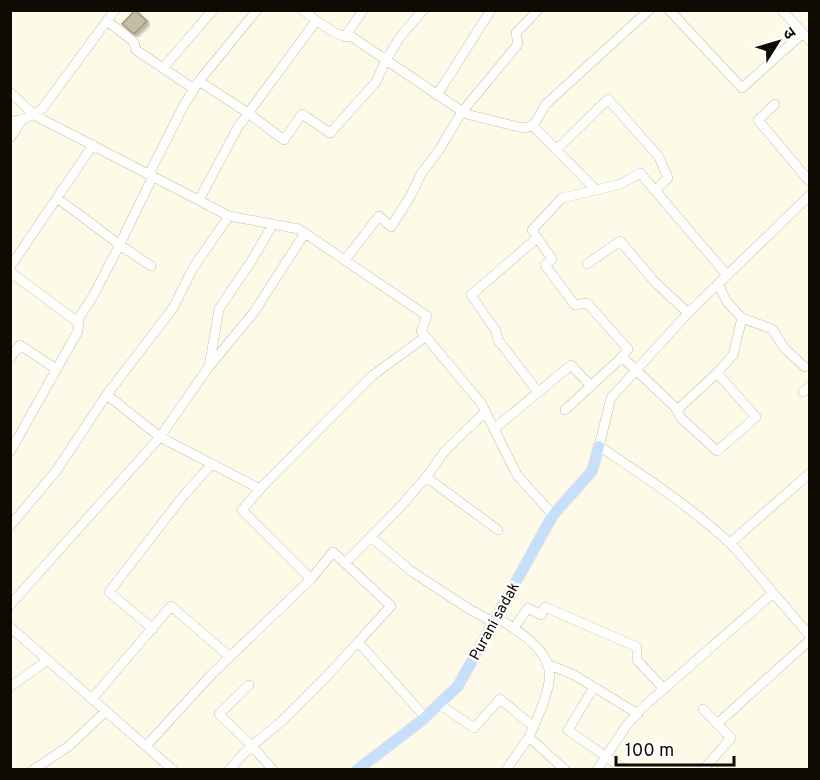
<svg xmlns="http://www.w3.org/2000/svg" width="820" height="780" font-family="Overpass,'Noto Sans Devanagari',sans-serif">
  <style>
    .building { fill: #c4bda1; stroke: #9f977c; stroke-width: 1.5; filter: url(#shadow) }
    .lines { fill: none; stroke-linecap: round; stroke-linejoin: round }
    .minor-casing { stroke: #c6bea2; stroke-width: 10 }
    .major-casing { stroke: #e2e2e1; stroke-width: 12 }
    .minor { stroke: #fff; stroke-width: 9 }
    .major { stroke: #c5dffd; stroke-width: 10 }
    .labels { text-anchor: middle; stroke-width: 5; stroke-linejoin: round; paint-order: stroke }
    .street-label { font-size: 15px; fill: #0e0b03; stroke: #fff }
  </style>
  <defs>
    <filter id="shadow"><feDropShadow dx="3" dy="3" stdDeviation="1.5" flood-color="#0004"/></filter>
  </defs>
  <rect width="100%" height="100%" fill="#fefae8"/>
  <path class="building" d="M135,10L147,21L134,34L122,24Z"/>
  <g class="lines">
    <g class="minor-casing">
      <path id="minor" d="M303,10C315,20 337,38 352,37L466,114L523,128L533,126L596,190L621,184L640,173L727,275
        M669,10L742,88L803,33
        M782,10L810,41
        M107,21L134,42L136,50L194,89
        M345,37L363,10
        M163,68L213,10
        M199,81L248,113L284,140L302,114L330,133L376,82L386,60L400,37L423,10
        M10,92L34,115L229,216L299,229L427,316L421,331L481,403L517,475L553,515
        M437,95L491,10
        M775,104L758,120L810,182
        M10,122C23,120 32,116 42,109L115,10
        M533,126L546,104L649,10
        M10,138L22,120
        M556,150L608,99L659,157L668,178L655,191
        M149,174L184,105L199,81L257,10
        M596,190L562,198L532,230L552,259L545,265L575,305L587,303L628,349L622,357L675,407L681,418L717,451L756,417L717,373L733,355L742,318
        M810,195L688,313L611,398L599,446C645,477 693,508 734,547L810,636
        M57,198L120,245L151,266
        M199,200L238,127L316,21
        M537,238L471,295L496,331L498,340L538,392
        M345,260L379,216L391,227L411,195L421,174L439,150L462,112L518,44L516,33L538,10
        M587,264L620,241L655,282L688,313
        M10,267L93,145
        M10,272L78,322
        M718,284L727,302L742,318L772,329L785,349L805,367
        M10,358L20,345L56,369
        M209,367L219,309L252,260L273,224
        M803,392L810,387
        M107,395L160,437L208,368L254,312L305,233
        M565,410L622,357
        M677,410L717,373
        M494,429L571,365L591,386
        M10,452L78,331L79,318L93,296L116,252L153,176
        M426,477L498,530
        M10,526L57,470L105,397L173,308L193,268L229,216
        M371,537L411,571L469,609L493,622
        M730,543L810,473
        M345,563L401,506L428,475L444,452L485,412
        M311,579L333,552L391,606L358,642
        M10,605L160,437L260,489L372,376L425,337
        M496,617C515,629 544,645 549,669C553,686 536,721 529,737L565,770
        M10,627L173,770
        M514,628L528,608L541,615L545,607L637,647V660L664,689
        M153,629L109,592L184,495L212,464
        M547,664L574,675L638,714
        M249,685L219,714L252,746L273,770
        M10,687L48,660
        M594,687L568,730L625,770
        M92,699L171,606L230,657
        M439,704L474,728L500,699L534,727
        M717,724L810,640
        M146,746L213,673L311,579L242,510L260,489
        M33,770L69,746L106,711
        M229,770L247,750L282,721L326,677L358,642L425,717
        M506,770L529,737
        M597,770L626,726L642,708L773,593
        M703,770L731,738L703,709"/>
    </g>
    <g class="major-casing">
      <path id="major" d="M357,770L421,721L458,686L553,515L592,471L599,446"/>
    </g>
    <use href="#minor" class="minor"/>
    <use href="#major" class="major"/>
  </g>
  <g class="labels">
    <g class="street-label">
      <text transform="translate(494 621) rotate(-61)" y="5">Purani sadak</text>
    </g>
  </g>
  <rect width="820" height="780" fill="none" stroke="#0e0b03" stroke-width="24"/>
  <g transform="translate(778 42) rotate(53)" stroke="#ffffff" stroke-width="4.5" paint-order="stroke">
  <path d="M0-4.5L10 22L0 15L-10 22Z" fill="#0e0b03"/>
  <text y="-9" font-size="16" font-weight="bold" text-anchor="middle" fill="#0e0b03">उ</text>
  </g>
  <path d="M616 756v9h118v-9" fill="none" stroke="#0e0b03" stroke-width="3"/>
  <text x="625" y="756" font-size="18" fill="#0e0b03" stroke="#ffffff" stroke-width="4.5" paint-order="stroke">100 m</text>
</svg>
